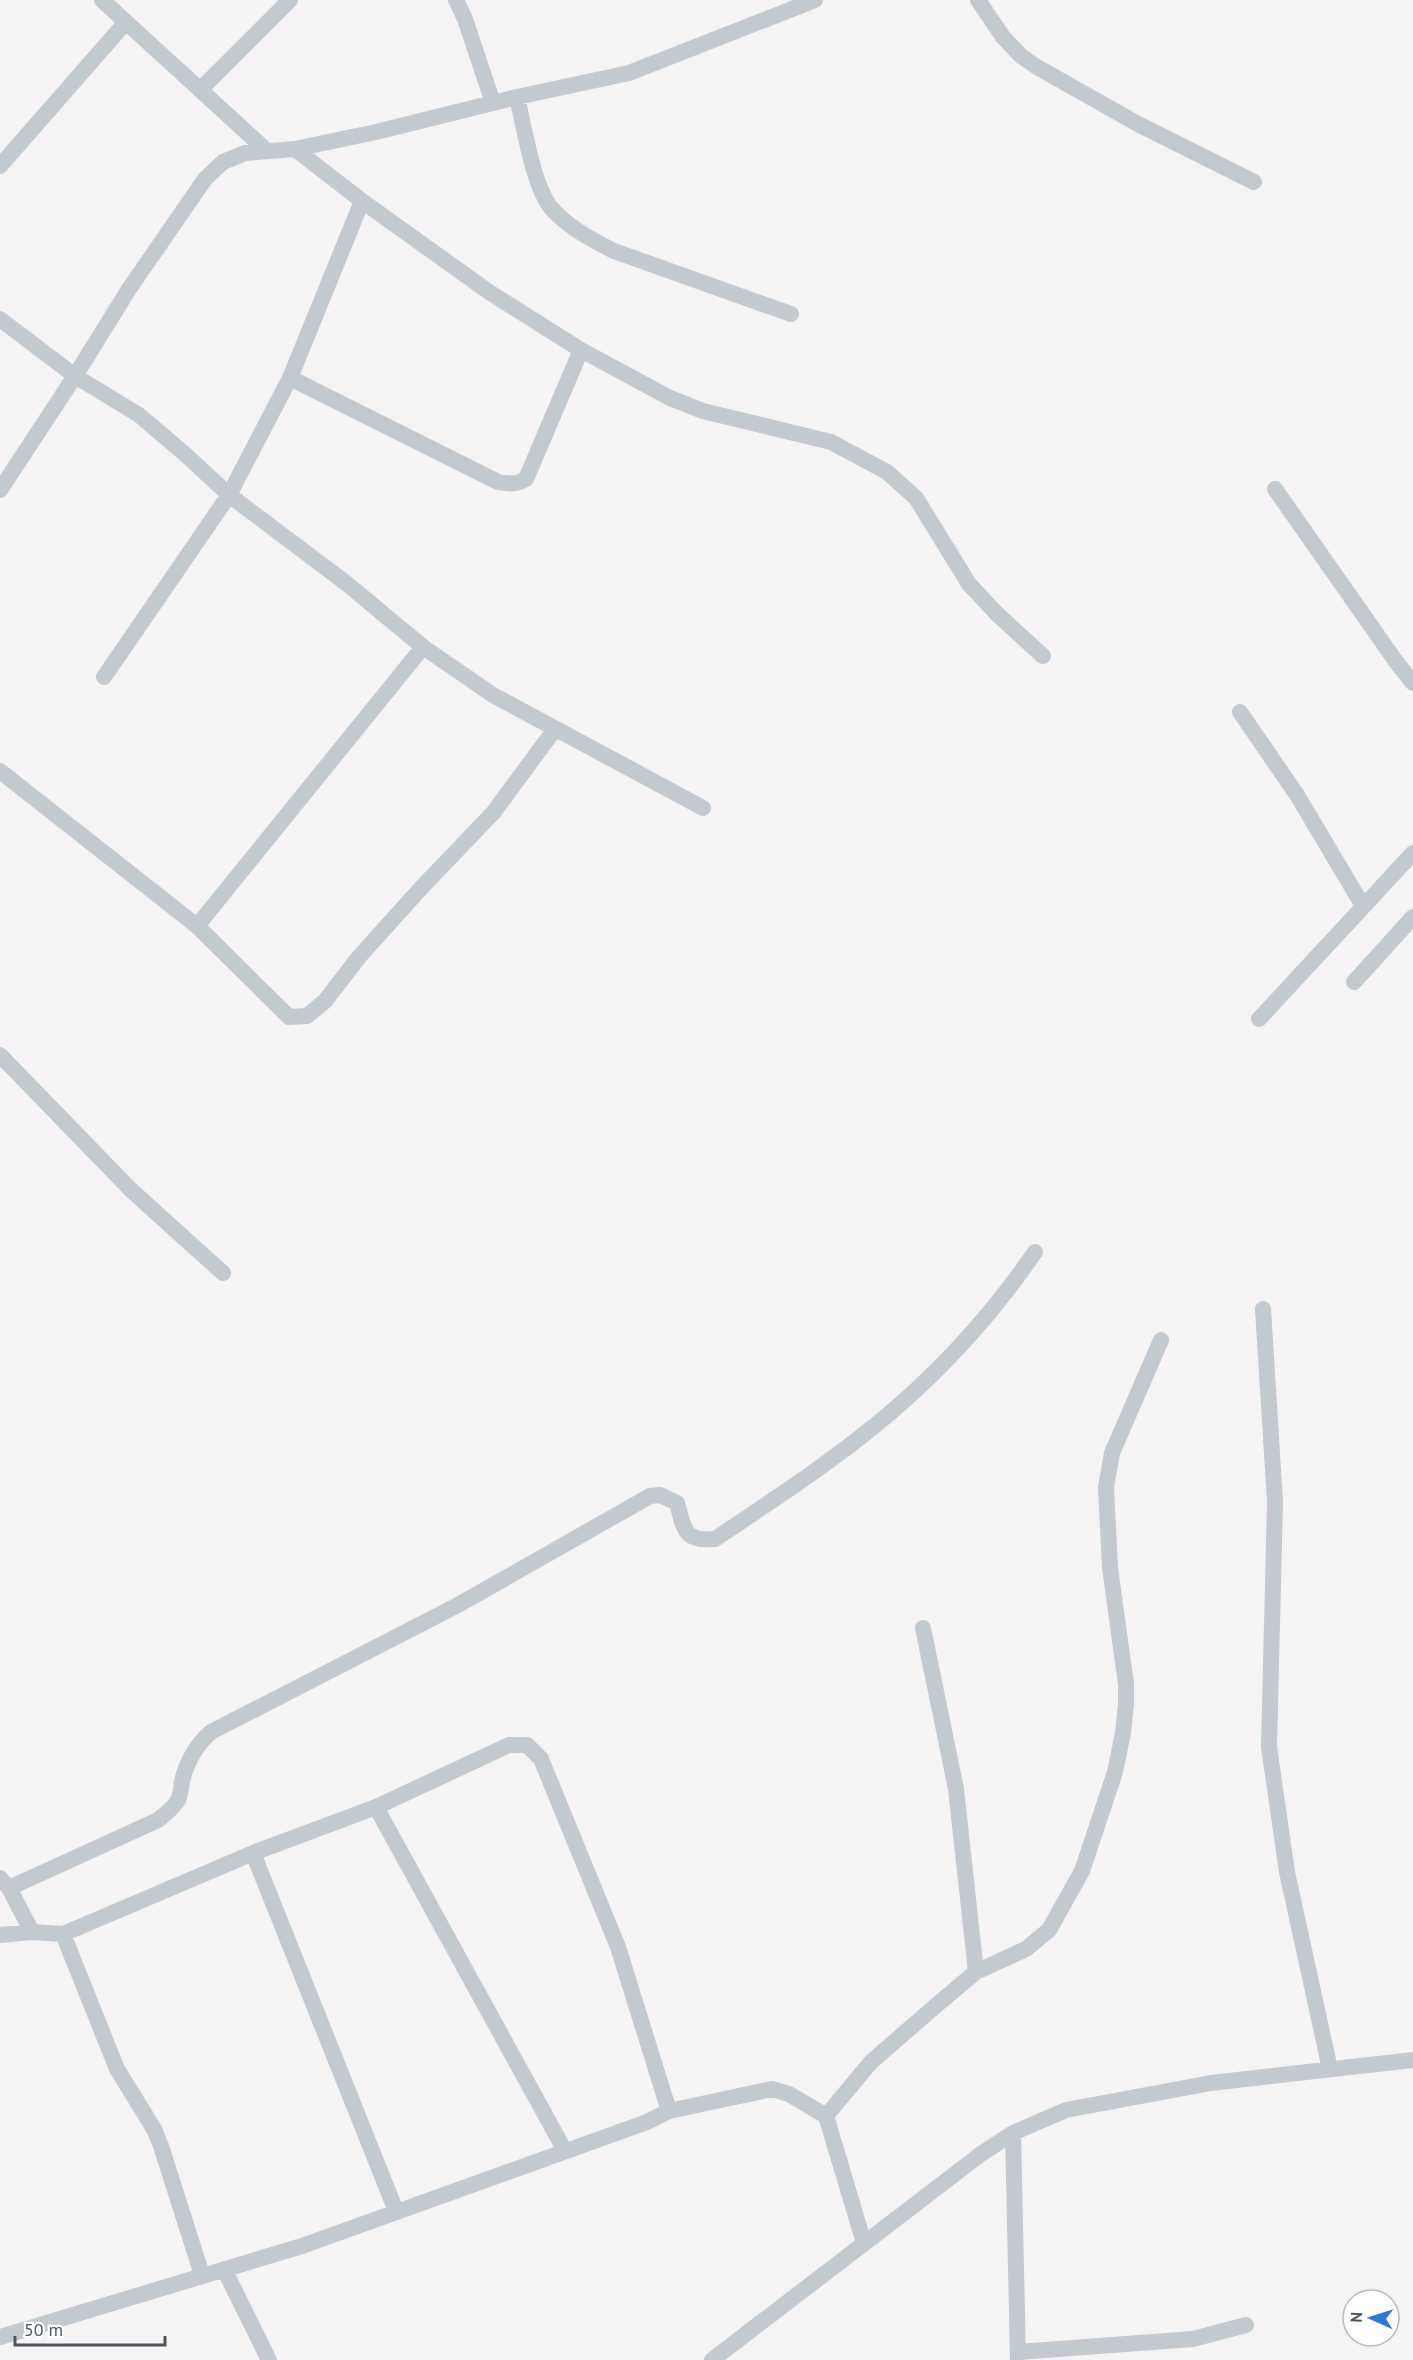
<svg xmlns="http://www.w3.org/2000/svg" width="1413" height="2360" font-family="'PT Sans',sans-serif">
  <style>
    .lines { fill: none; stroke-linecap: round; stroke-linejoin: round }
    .street { stroke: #c2cad0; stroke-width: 16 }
  </style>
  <rect width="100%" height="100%" fill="#f5f3f3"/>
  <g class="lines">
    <path class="street" d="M102,0L267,151
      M456,0L465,19L493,103
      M978,0L1003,37L1021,56L1037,67L1138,124L1254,182
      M201,89L290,0
      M517,97C524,126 533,187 552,209C568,227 592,240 614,251L791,314
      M295,149L362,201L489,292L581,350L670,398L703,411L831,442L887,472L916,498L969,584L997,614L1043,656
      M0,166L126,22
      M0,319L75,376L139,415L186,455L229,495L346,583L423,647L493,695L703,808
      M290,378L498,482C509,484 516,485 526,479L581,350
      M1275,489L1397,663L1413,683
      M0,490L75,376L129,289L205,179L223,162L245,153L295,149L376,132L517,97L629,73L815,0
      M104,677L229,495L290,378L362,201
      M1240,712L1297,795L1363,906
      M0,771L197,926L289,1017L307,1016L325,1001L359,957L421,888L493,813L555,729
      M197,926L423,647
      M1354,982L1413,917
      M1259,1019L1413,853
      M0,1055L131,1190L223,1273
      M1263,1309L1275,1502L1269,1747L1287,1872L1330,2069
      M923,1628L956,1789L976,1972
      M376,1807L565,2151
      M253,1853L396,2211
      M0,1878L9,1888L32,1932
      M9,1888L158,1820C165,1814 174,1808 178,1800C181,1794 181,1787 182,1781C187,1761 196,1745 211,1732L458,1605L650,1496L660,1495L677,1503C684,1529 684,1542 715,1539C770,1502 827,1465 878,1423C938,1374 991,1316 1035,1252
      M63,1934L117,2069L154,2129L161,2146L202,2275
      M0,1935L32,1932L63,1934L253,1853L376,1807L509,1745H527L541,1759L618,1947L669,2111
      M826,2116L871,2062L939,2003L976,1972L1026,1949L1049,1930L1082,1871L1115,1772L1123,1733L1126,1704V1684L1110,1568L1106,1487L1112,1453L1161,1340
      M1013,2133L1018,2360
      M224,2269L269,2360
      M0,2337L302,2246L647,2122L669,2111L772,2089L789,2094L826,2116L864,2243
      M1018,2352L1193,2339L1246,2325
      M712,2360L981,2154L1013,2133L1066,2110L1211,2083L1413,2060"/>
  </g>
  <g transform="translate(1371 2318) rotate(273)"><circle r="28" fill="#ffffff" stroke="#b7bbbf" stroke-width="1.5"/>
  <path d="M0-4.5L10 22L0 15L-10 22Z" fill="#2c78d6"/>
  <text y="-9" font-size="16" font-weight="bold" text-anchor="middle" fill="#4c565f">N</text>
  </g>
  <path d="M15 2336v9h150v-9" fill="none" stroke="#4c565f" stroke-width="3"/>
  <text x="24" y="2336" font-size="18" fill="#4c565f" stroke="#ffffff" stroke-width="4.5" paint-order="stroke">50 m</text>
</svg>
